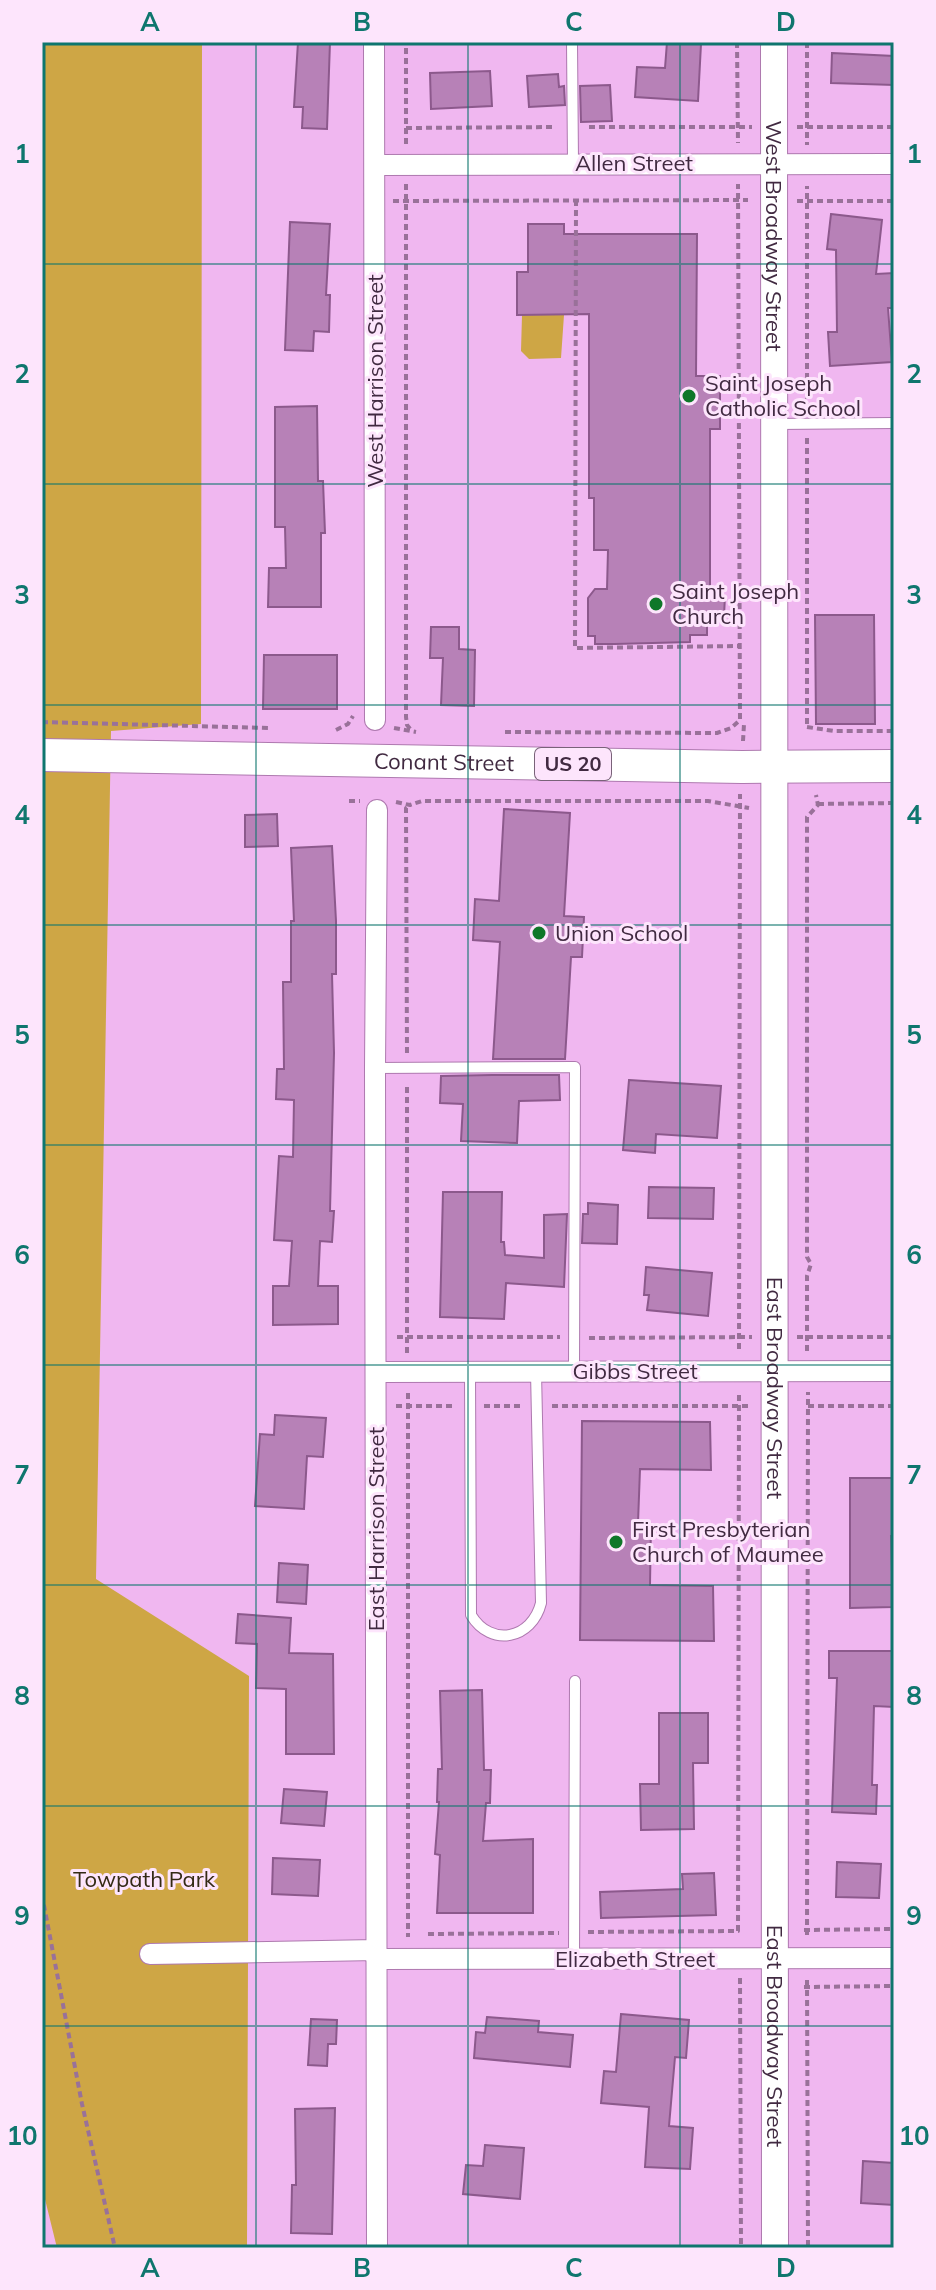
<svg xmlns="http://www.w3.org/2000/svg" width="936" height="2290" font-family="Mulish,sans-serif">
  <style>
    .green { fill: #cea645 }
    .building { fill: #b781b7; stroke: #8c598c; stroke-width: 2 }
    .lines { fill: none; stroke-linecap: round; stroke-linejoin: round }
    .service-casing { stroke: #ae79af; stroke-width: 12 }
    .minor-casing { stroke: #ae79af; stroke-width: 22 }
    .tertiary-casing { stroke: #ae79af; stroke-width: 28 }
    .primary-casing { stroke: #ae79af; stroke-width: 34 }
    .path { stroke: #997199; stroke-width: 4; stroke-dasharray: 6 4; stroke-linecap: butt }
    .service { stroke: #fff; stroke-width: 10 }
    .minor { stroke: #fff; stroke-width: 20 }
    .tertiary { stroke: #fff; stroke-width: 26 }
    .primary { stroke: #fff; stroke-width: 32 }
    .grid { fill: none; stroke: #0f766e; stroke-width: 2; stroke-opacity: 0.55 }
    .poi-dot { fill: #0f7729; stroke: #fde5fc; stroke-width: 3 }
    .labels { text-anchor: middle; stroke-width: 6; stroke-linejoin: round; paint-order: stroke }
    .shield { fill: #fde5fc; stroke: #796279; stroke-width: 2 }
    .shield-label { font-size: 20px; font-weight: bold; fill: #412a41 }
    .street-label { font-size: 22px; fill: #412a41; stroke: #fde5fc }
    .poi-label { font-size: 22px; fill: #412a41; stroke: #fde5fc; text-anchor: start }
    .park-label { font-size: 22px; fill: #342a15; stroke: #fde5fc }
    .neatline { fill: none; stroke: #0f766e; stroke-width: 3 }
    .grid-label { font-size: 26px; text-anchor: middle; font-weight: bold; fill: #0f766e }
  </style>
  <rect width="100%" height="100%" fill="#f0b7f0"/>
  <path class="green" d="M42,42H202L201,724L111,731L96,1579L249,1676L247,2248H57L42,2187Z
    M522,315H564L561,358L529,359L521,351Z"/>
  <path class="building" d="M298,42H330L327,129L302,128L303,107H294Z
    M667,42L701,44L698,101L635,97L637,67L665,68Z
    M832,53L894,56V85L831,83Z
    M490,71L492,106L431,109L430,73Z
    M558,74L559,87L564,86L565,105L529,107L527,76Z
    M610,85L612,121L581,122L580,86Z
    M831,214L882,220L876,274L894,273V308H888L892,362L830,366L828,332H837L836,250L827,249Z
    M290,222L330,224L326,295H330L329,332L314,331L313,351L285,350Z
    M528,224H564V234H697L696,376H720V429H710V595L725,596L724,616H707V635H690V642L615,644H595V636H588V598L595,589H607L608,550H594V498H589V314L517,315V272H528Z
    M317,406L318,481H323L325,533H321V607H268L269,568H286L285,527H275V407Z
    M815,615H874L875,724H816Z
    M431,627H459V649L475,650L474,706L441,705L443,658H430Z
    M264,655H337V709H263Z
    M504,809L570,813L564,916L584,917L582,957H571L565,1059H493L500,942L473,940L475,899L499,901Z
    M277,814L278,846L245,847V815Z
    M332,846L336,921V974H332L334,1053L330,1211H334L332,1242L320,1241L318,1286H338V1324L273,1325V1286H289L292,1241L274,1240L279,1156L293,1157L294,1100L276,1099L277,1069H284L283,982H291V921H294L291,848Z
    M492,1075H559L560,1100L519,1101L517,1143L461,1141L463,1104L440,1103L441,1076Z
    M629,1080L721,1086L717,1138L656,1134L655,1153L623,1150Z
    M649,1187L714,1188L713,1219L648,1218Z
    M443,1192H502L501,1242H504L505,1255L544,1258V1215L567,1214L564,1287L506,1283L504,1319L440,1317Z
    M588,1203L618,1205L617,1244L582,1243L583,1214H588Z
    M646,1267L712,1273L708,1316L647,1310L649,1295H644Z
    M275,1415L326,1418L323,1457L307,1456L304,1509L255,1506L260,1434L274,1435Z
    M582,1421L710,1422L711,1470L640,1469L638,1523L651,1524L650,1585L713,1586L714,1641L580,1640Z
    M850,1478H894V1536H891L893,1607L850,1608Z
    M279,1563L308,1565L306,1604L277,1602Z
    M238,1614L291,1618L289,1653L333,1654L334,1754H286V1689L256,1688L257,1644L236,1643Z
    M829,1651H894V1707L874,1706L872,1785H877L876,1814L832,1812L837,1678H829Z
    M482,1690L484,1770H491L490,1803H486L483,1841L533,1839V1913H437L440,1855L435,1854L439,1802H437L438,1769H442L440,1691Z
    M659,1713H708V1763H693L694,1829L641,1830L640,1784H659Z
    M284,1789L327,1792L324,1826L281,1823Z
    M273,1858L320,1860L318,1896L272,1894Z
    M837,1862L881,1864L879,1898L836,1897Z
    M714,1873L716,1915L601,1918L600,1892L683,1889L682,1874Z
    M621,2014L689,2020L686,2058L675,2057L669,2126L693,2128L690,2169L645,2167L649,2107L601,2103L604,2071L616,2072Z
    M487,2017L539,2021L538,2032L573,2035L570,2067L474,2058L476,2032L485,2033Z
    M311,2019L337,2020L336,2044H328L327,2066L308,2065Z
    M335,2108L332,2234L291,2233L292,2185H296L295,2109Z
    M485,2145L524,2148L520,2199L463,2194L466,2165L483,2166Z
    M863,2161L894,2163V2205L861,2203Z"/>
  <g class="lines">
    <g class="service-casing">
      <path id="service" d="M572,42L573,163
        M776,424L894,423
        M375,1068L575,1067L574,1371
        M470,1372L471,1615C491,1648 532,1639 541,1603L536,1372
        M574,1959L575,1681"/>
    </g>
    <g class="minor-casing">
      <path id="minor" d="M374,42L375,720
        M375,165L894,164
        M376,1372L894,1371
        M150,1954L376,1950
        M376,1959L894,1958
        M377,2248L375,1068L377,810"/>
    </g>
    <g class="tertiary-casing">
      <g id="tertiary">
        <path id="s1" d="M774,42L775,2248"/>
      </g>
    </g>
    <g class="primary-casing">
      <g id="primary">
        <path id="s2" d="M42,755L742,767L894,766"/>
      </g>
    </g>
    <path class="path" d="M737,42L738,143
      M807,42V145
      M589,127H752
      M797,127H894
      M406,128L556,127
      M406,144V42
      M406,184V717L407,725L411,730
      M576,200L575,648L740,646
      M393,201L748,200
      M797,201H894
      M807,409V186
      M807,438V728
      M42,722L268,728
      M807,727L834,731H894
      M394,728L416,732
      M336,730L348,724L353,716
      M505,732L717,733L731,728L740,720L738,184
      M743,741L744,724
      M349,801H360
      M396,802L410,805L422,801H708L749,808
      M818,804L894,803
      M407,1053L406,808L410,805
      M397,1337H560
      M797,1337H894
      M589,1338L752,1337
      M739,1349L740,794
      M807,1351V1276L811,1264L807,1257V817L818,805L816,795
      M407,1353V1085
      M408,1393V1937
      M396,1406H456
      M484,1406H520
      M552,1406H752
      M808,1406H894
      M42,1895L82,2104L115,2248
      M804,1930L894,1929
      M588,1932L738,1931L739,1394
      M428,1934L559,1933
      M807,1935L808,1392
      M740,1978L741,2248
      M807,1980L808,2248
      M804,1987L894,1986"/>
    <use href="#service" class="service"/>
    <use href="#minor" class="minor"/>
    <use href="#tertiary" class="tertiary"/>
    <use href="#primary" class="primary"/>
  </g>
  <path class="grid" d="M256,42V2248M468,42V2248M680,42V2248M42,264H894M42,484H894M42,705H894M42,925H894M42,1145H894M42,1365H894M42,1585H894M42,1806H894M42,2026H894"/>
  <g class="poi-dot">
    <circle cx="689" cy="396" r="8"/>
    <circle cx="656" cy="604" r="8"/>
    <circle cx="539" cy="933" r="8"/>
    <circle cx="616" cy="1542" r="8"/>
  </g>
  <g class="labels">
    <rect class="shield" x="535" y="748" width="76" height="32" rx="6"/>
    <g class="shield-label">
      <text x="573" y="771">US 20</text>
    </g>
    <g class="street-label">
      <text x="634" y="171">Allen Street</text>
      <text dy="8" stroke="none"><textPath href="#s1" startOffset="194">West Broadway Street</textPath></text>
      <text transform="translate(375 381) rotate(-90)" y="8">West Harrison Street</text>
      <text dy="8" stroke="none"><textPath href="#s2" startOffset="402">Conant Street</textPath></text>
      <text x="635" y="1379">Gibbs Street</text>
      <text dy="8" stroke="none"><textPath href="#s1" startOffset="1346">East Broadway Street</textPath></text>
      <text transform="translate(376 1529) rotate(-90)" y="8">East Harrison Street</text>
      <text x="635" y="1967">Elizabeth Street</text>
      <text dy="8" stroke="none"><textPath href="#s1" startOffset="1994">East Broadway Street</textPath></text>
    </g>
    <g class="poi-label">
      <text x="705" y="391">Saint Joseph<tspan x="705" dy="25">Catholic School</tspan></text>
      <text x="672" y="599">Saint Joseph<tspan x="672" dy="25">Church</tspan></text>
      <text x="555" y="941">Union School</text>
      <text x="632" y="1537">First Presbyterian<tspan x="632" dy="25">Church of Maumee</tspan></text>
    </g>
    <g class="park-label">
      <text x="144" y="1887">Towpath Park</text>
    </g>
  </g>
  <rect width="936" height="2290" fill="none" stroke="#fde5fc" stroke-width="88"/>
  <rect x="44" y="44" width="848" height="2202" class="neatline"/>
  <g class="grid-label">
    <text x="150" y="31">A</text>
    <text x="362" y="31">B</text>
    <text x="574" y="31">C</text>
    <text x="786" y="31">D</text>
    <text x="22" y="163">1</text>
    <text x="914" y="163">1</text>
    <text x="22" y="383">2</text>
    <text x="914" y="383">2</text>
    <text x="22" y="604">3</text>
    <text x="914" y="604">3</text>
    <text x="22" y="824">4</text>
    <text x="914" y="824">4</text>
    <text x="22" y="1044">5</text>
    <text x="914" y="1044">5</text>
    <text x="22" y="1264">6</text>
    <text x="914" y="1264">6</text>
    <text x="22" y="1484">7</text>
    <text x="914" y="1484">7</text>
    <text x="22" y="1705">8</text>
    <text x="914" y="1705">8</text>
    <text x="22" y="1925">9</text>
    <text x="914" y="1925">9</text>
    <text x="22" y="2145">10</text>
    <text x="914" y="2145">10</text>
    <text x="150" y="2277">A</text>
    <text x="362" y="2277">B</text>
    <text x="574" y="2277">C</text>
    <text x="786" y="2277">D</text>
  </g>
</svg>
